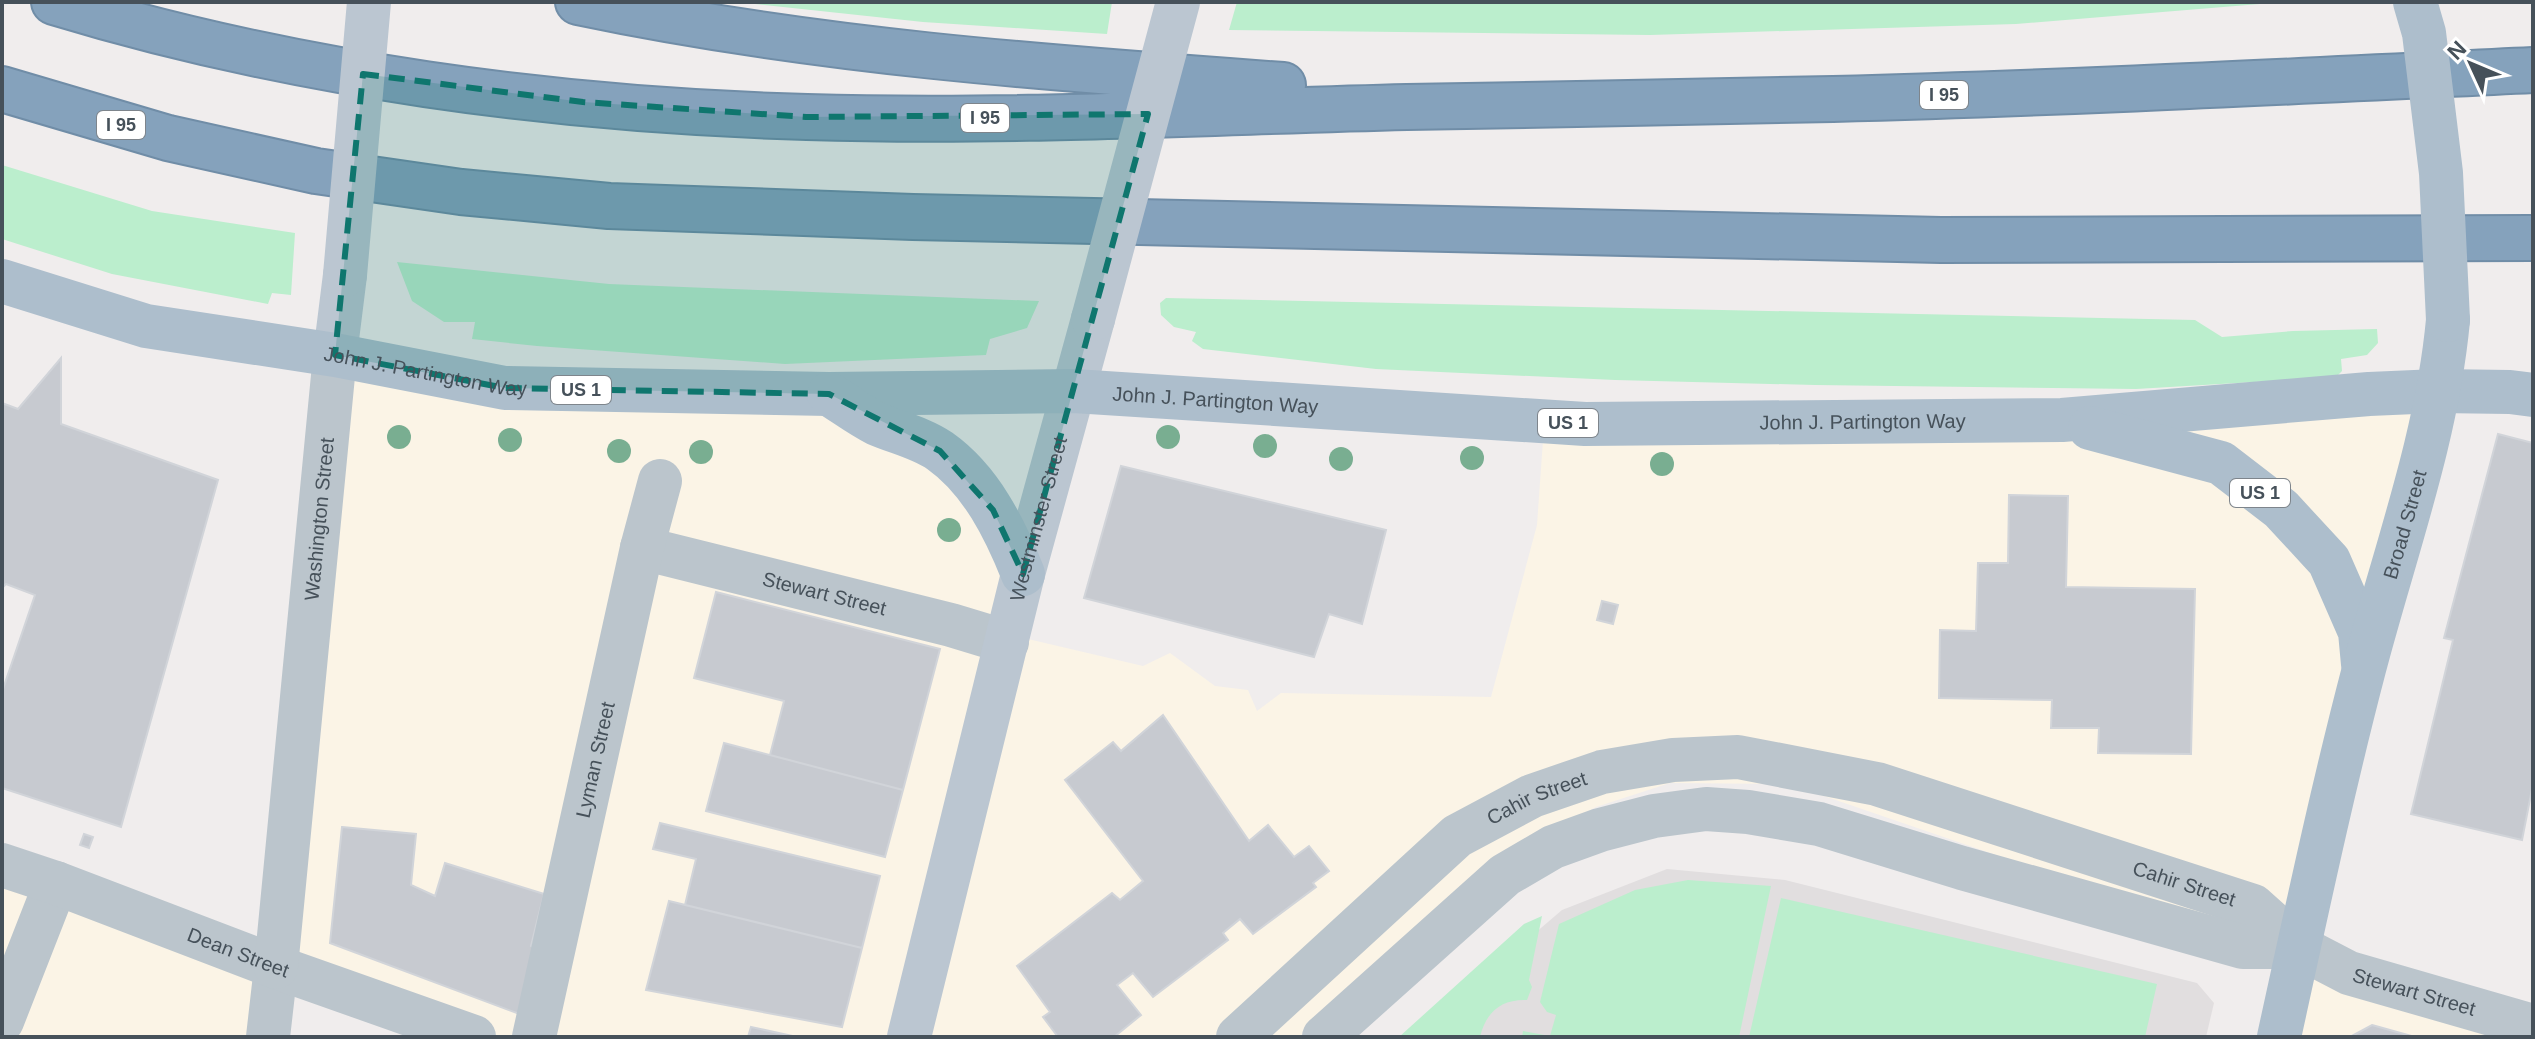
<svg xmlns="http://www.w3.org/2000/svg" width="2535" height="1039" font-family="Arial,sans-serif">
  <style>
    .commercial { fill: #fbf4e6 }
    .education { fill: #e1dedf }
    .green { fill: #bbeecd }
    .building { fill: #c7cad0; stroke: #d1d4d9; stroke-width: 2 }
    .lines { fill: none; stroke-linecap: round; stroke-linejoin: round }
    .motorway-casing { stroke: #708da7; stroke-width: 48 }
    .minor { stroke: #bbc5cc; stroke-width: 44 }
    .tertiary { stroke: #bbc5cc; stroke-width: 44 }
    .secondary { stroke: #bbc6d1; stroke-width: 44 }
    .primary { stroke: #adbecc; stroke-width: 44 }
    .motorway { stroke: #85a2bc; stroke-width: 44 }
    .secondary-bridge { stroke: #bbc6d1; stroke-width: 44 }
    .primary-bridge { stroke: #adbecc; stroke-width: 44 }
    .tree { fill: #79ae91 }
    .marked { fill: #0f766e; fill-opacity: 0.2; stroke: #0f766e; stroke-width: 6; stroke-dasharray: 16 10; stroke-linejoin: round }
    .labels { text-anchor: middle; stroke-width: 6; stroke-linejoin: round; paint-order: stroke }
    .shield { fill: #fff; stroke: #7e858c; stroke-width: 2 }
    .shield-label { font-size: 18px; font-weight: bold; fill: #46515a }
    .street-label { font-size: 20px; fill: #46515a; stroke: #fff }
  </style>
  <rect width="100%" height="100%" fill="#f0eded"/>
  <path class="commercial" d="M341,359L833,388L962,477L1028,639L1143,666L1170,653L1215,686L1248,690L1257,711L1281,693L1491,697L1537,525L1544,426L2421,407L2311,961L2533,1037H2294L2311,963L1789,784L1670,783L1596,807L1536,838L1474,884L1299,1037H483L295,971L277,1037H2V866L262,958Z"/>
  <path class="education" d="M1667,869L1785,880L2197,983L2214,1003L2206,1037H1413L1562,910Z"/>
  <path class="green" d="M737,2H1112L1107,34L923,22Z
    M1237,2H2284L2016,24L1650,35L1229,30Z
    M2,165L152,211L295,233L291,295L272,293L268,304L112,274L2,239Z
    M397,262L609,284L1039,301L1027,328L990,339L986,355L785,364L537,346L472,339L475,322H444L412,301Z
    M1166,298L2195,320L2222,337L2293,331L2377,329L2378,343L2367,355L2341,359L2342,371L2336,377L2136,389L1815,385L1615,380L1376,369L1203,349L1192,341L1196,332L1174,327L1161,315L1160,303Z
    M1688,880L1771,886L1739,1037H1522L1523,1031L1550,1036L1556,1015L1547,1012L1540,1002L1559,924L1635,890Z
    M1781,898L2157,984L2145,1037H1749Z
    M1542,916L1529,980L1532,987L1527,1000C1501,999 1486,1012 1480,1037H1399L1524,924Z"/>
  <path class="building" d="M61,358V424L218,480L121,827L2,788V692L35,595L6,584L2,588V403L18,409Z
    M2498,434L2533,443V784L2522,840L2411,814L2453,640L2444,638Z
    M1121,466L1386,530L1362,624L1329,614L1314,657L1084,598Z
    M2009,495L2068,496L2066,587L2195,589L2191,754L2098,753L2099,728H2051L2052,700L1939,698L1940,630L1976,631L1978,563H2008Z
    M716,592L940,649L903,790L770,755L784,701L694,678Z
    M1602,601L1618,605L1613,624L1597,620Z
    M1163,715L1249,841L1268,825L1294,857L1309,846L1329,871L1313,883L1316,887L1253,934L1240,919L1223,933L1228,940L1153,997L1133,973L1117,985L1141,1015L1114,1037H1058L1043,1017L1050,1012L1017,966L1112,893L1120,900L1143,881L1065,780L1113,742L1121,751Z
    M724,743L903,790L885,857L706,811Z
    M660,823L880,876L862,948L685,905L696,859L653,849Z
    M342,827L416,834L411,885L435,896L445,863L544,894L531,946L536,948L522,1015L330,943Z
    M84,834L93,837L89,848L80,845Z
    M669,901L862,948L842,1027L646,990Z
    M2372,1025L2415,1037H2350Z
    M751,1027L797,1037H748Z"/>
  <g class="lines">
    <g class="motorway-casing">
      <path id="motorway" d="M54,2C294,75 556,110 807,117C1007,123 1207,112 1407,107C1549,104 1691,103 1833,99C2066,93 2300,81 2533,70
        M578,2C811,51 1046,68 1283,85
        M2,89L168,138L316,171L461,192L609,206L913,217L1941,240L2533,238"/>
    </g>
    <g class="minor">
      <path id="s1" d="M642,548L951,625L1007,642"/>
      <path d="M2,1021L56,883"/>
      <path d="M268,1037L276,967"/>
      <path id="s2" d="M534,1037L642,548L660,481"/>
    </g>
    <g class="tertiary">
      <path id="s3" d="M2,865L56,883L276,967L474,1037"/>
      <path id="s4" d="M276,967L335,355"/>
      <path id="s5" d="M1238,1037L1457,836L1532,796L1602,772L1673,760L1738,757L1877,784L2253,906L2299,947L2349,973L2533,1026"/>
      <path d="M1324,1037L1505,875L1553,847L1600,830L1654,816L1706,809L1748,812L1819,824L1962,868L2243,947H2299"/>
    </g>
    <g class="secondary">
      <path d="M335,355L345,275"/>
      <path id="s6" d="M909,1037L1023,574L1093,319"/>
    </g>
    <g class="primary">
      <path id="s7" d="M2,281L146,326L335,355L505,388L829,394L1074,391L1585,424L2062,420L2369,394L2438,391L2510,392L2533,395"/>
      <path d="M829,394C845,404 861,416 877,424C898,433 921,438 940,451C981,480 1005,529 1023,574"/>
      <path d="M2090,428L2221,463L2281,509L2329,561L2360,632L2363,664"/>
      <path id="s8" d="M2279,1037C2306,914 2332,791 2364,669C2394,554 2437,439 2448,320"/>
    </g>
    <use href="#motorway" class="motorway"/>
    <path class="secondary-bridge" d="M345,275L369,2
      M1093,319L1178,2"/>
    <path class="primary-bridge" d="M2415,2L2424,33L2441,173L2448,320"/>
  </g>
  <g class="tree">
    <circle cx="399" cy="437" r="12"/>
    <circle cx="1168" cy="437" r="12"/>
    <circle cx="510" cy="440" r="12"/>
    <circle cx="1265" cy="446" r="12"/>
    <circle cx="619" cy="451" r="12"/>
    <circle cx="701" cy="452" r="12"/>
    <circle cx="1472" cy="458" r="12"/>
    <circle cx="1341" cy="459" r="12"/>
    <circle cx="1662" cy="464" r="12"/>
    <circle cx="949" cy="530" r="12"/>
  </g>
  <path class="marked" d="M363,74L583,102L806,117L1148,114L1023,574L993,510L940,451L829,394L505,388L335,355Z"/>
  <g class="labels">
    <g class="shield">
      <rect x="1920" y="81" width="48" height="28" rx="6"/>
      <rect x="961" y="104" width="48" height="28" rx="6"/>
      <rect x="97" y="111" width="48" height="28" rx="6"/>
      <rect x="551" y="376" width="60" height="28" rx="6"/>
      <rect x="1538" y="409" width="60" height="28" rx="6"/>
      <rect x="2230" y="479" width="60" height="28" rx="6"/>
    </g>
    <g class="shield-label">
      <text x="1944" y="101">I 95</text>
      <text x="985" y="124">I 95</text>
      <text x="121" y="131">I 95</text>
      <text x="581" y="396">US 1</text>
      <text x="1568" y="429">US 1</text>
      <text x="2260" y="499">US 1</text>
    </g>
    <g class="street-label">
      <text dy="7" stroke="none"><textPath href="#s7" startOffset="434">John J. Partington Way</textPath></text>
      <text dy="7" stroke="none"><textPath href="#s7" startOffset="1226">John J. Partington Way</textPath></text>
      <text dy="7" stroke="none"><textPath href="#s7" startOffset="1874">John J. Partington Way</textPath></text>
      <text dy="7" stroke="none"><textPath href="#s6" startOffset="534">Westminster Street</textPath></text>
      <text dy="7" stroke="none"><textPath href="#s4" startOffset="450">Washington Street</textPath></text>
      <text dy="7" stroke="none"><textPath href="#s8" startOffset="528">Broad Street</textPath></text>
      <text dy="7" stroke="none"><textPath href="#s1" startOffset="188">Stewart Street</textPath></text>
      <text dy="7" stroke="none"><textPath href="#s2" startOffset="284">Lyman Street</textPath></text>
      <text dy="7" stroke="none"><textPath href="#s5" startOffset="386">Cahir Street</textPath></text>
      <text dy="7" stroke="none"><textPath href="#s5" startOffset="1058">Cahir Street</textPath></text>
      <text dy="7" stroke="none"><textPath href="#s3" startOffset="252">Dean Street</textPath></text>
      <text dy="7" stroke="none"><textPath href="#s5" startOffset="1316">Stewart Street</textPath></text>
    </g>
  </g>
  <rect width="2535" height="1039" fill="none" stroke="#46515a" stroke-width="8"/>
  <g transform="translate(2471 64) rotate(314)" stroke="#ffffff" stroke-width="6" paint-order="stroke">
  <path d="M0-6L14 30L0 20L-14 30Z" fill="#46515a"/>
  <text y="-12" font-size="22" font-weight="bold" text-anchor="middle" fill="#46515a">N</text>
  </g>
</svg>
